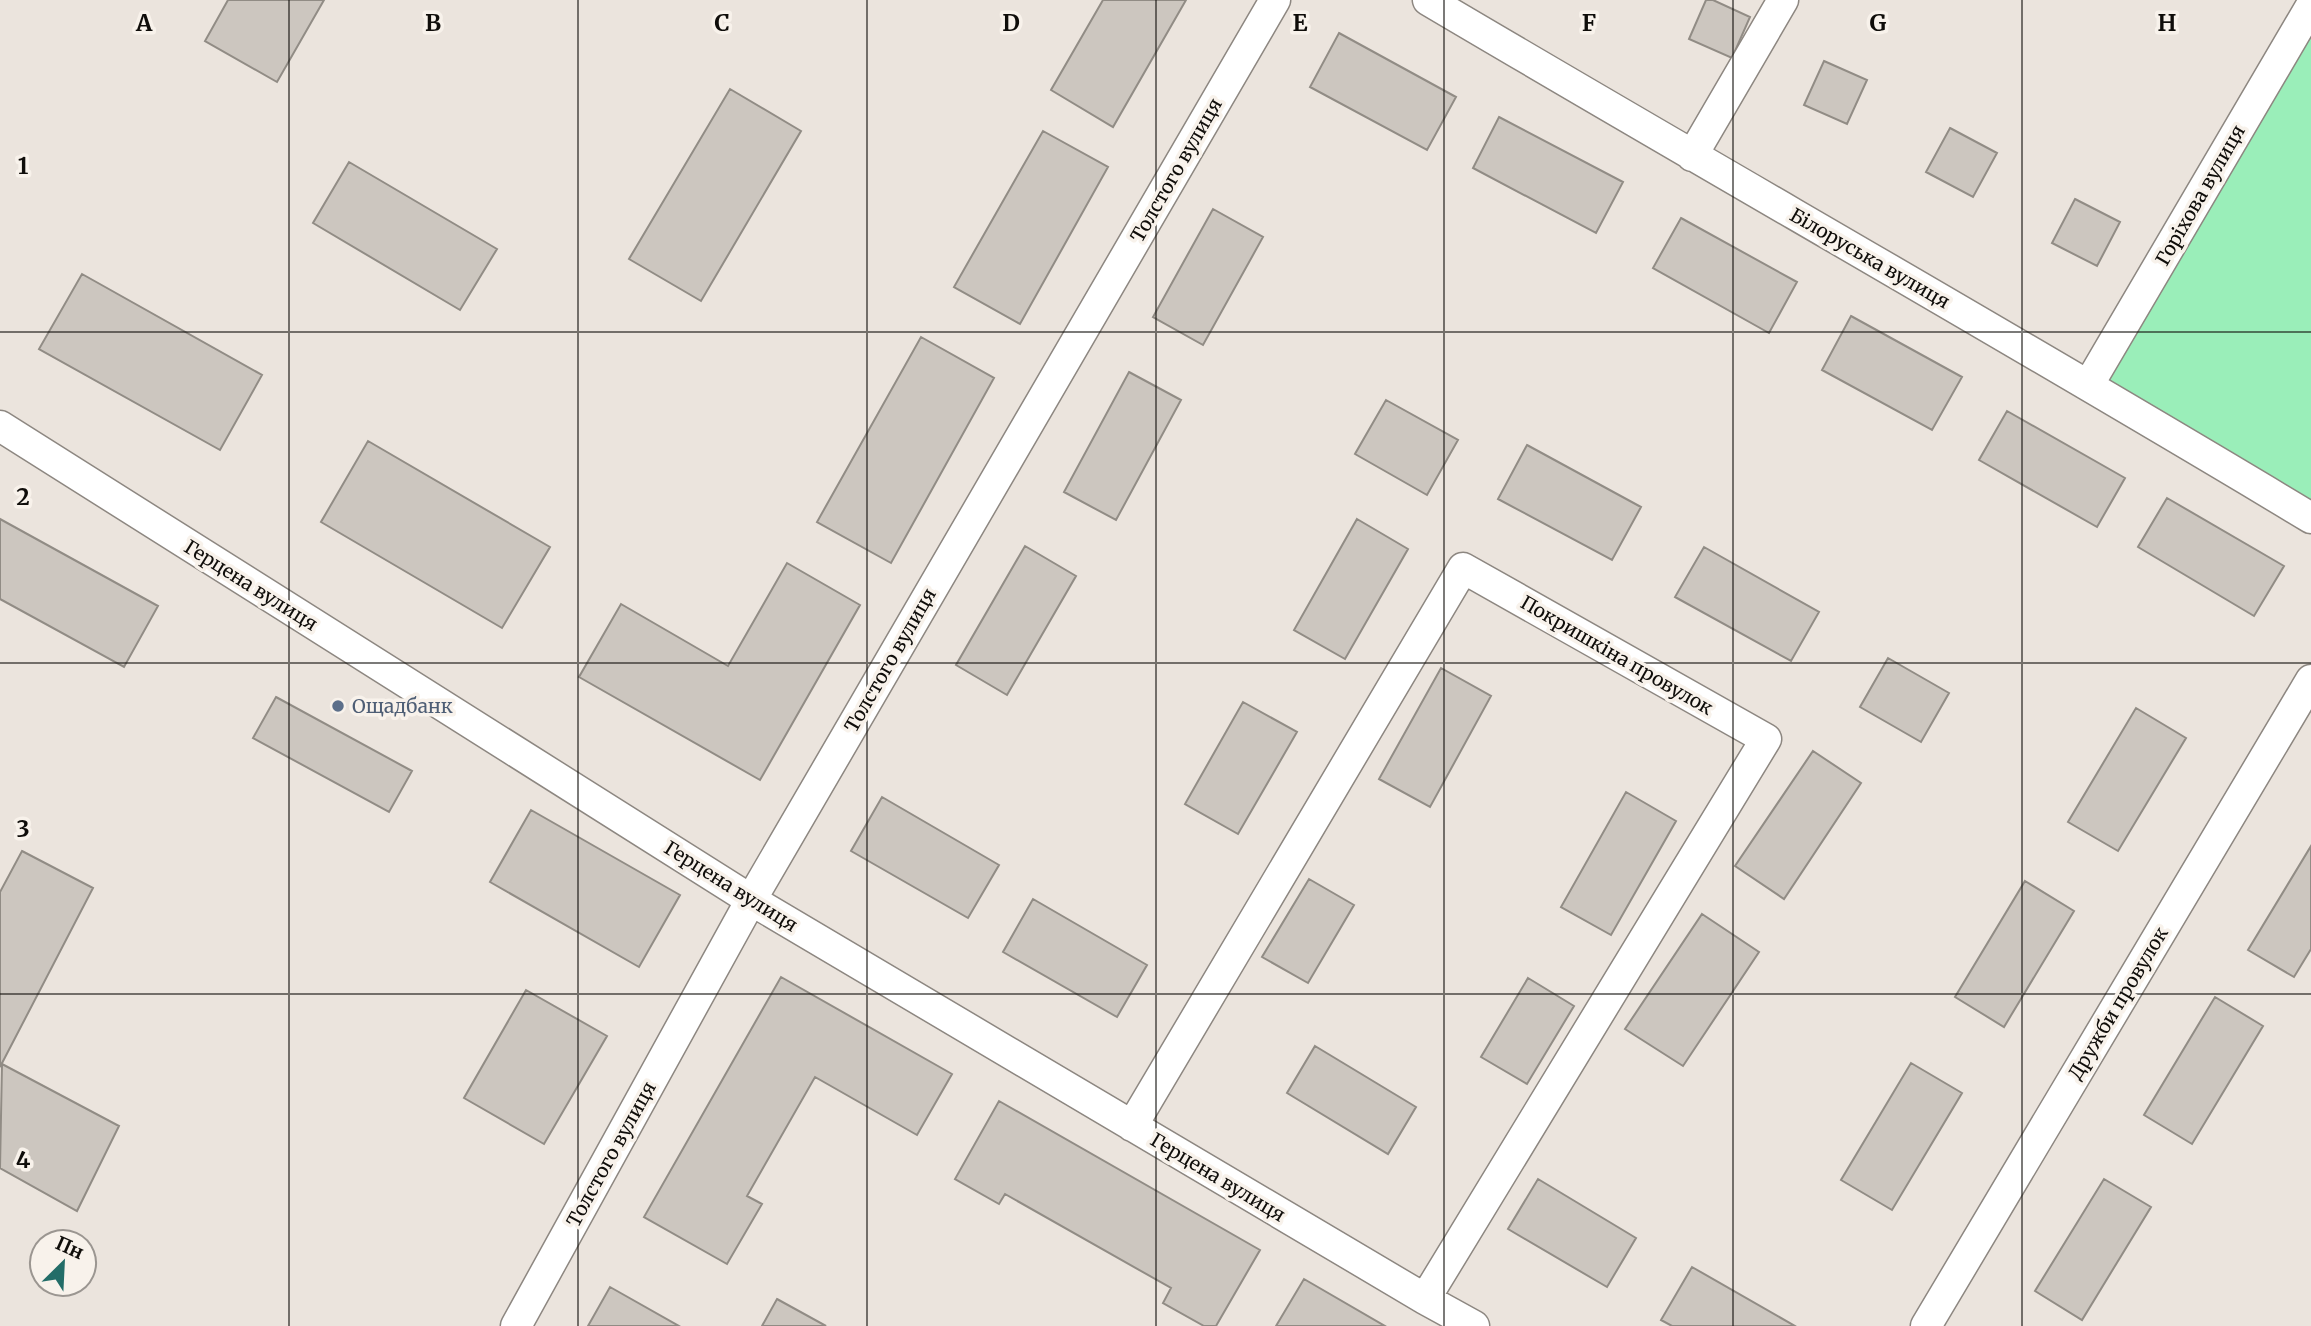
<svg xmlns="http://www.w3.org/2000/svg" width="2311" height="1326" font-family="Merriweather,serif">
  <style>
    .green { fill: #9aeeb9 }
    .building { fill: #ccc6bf; stroke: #918c85; stroke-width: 2 }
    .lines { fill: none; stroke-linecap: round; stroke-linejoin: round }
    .minor-casing { stroke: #8d8781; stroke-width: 33 }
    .minor { stroke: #fff; stroke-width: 30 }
    .grid { fill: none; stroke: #0f0d0a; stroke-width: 2; stroke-opacity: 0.55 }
    .service-dot { fill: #5c6f8a; stroke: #f8f2eb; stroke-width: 2.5 }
    .labels { text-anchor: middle; stroke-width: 7; stroke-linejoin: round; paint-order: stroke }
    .street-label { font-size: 19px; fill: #0f0d0a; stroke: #f8f2eb }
    .service-label { font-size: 19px; fill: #4e5e75; stroke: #f8f2eb; text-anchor: start }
    .grid-label { font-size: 23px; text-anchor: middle; font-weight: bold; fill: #0f0d0a; stroke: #f8f2eb; stroke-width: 7; stroke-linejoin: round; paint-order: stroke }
  </style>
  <rect width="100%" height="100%" fill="#ebe4dd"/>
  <path class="green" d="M2311,0V517L2084,376Z"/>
  <path class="building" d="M228,0H324L277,82L205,41Z
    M1103,0H1186L1113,127L1051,90Z
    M1706,0H1713L1750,17L1732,58L1689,39Z
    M1339,33L1456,97L1427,150L1310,87Z
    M1824,61L1867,80L1847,124L1804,105Z
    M730,89L801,131L701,301L629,259Z
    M1499,117L1623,182L1596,233L1473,168Z
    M1950,128L1997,153L1973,197L1926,172Z
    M1043,131L1108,167L1020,324L954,287Z
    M349,162L497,249L460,310L313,223Z
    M2075,199L2120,222L2097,266L2052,243Z
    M1213,209L1263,237L1203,345L1153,317Z
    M1681,218L1797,282L1769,333L1653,268Z
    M82,274L262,375L220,450L39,349Z
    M1851,316L1962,377L1932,430L1822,370Z
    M921,337L994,378L891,563L817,522Z
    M1129,372L1181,400L1116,520L1064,492Z
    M1386,400L1458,440L1427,495L1355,454Z
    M2007,411L2125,478L2097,527L1979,460Z
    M368,441L550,547L502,628L321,522Z
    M1527,445L1641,507L1612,560L1498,499Z
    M2167,498L2284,566L2254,616L2138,547Z
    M0,519L158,606L124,667L0,599Z
    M1357,519L1408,549L1345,659L1294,630Z
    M1025,546L1076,576L1007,695L956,665Z
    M1704,547L1819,612L1791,661L1675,597Z
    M787,563L860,605L760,780L579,677L621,604L728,666Z
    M1888,658L1949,693L1921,742L1860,707Z
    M1441,668L1491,696L1430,807L1379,779Z
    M276,697L412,771L389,812L253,738Z
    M1243,702L1297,732L1238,834L1185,804Z
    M2136,708L2186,738L2118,851L2068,822Z
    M1813,751L1861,783L1784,899L1735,866Z
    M1626,792L1676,821L1611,935L1561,907Z
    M882,797L999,865L968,918L851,851Z
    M531,810L680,895L639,967L490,882Z
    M2311,846V949L2294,977L2248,950Z
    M22,851L93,888L0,1067V892Z
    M1309,879L1354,905L1308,983L1262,957Z
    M2025,881L2074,911L2004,1027L1955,997Z
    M1033,899L1147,965L1117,1017L1003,952Z
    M1702,914L1759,952L1683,1066L1625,1029Z
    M781,977L952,1074L917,1135L815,1077L747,1196L762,1204L727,1264L644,1217Z
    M1528,978L1574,1006L1527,1084L1481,1057Z
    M526,990L607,1036L544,1144L464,1098Z
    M2215,997L2263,1026L2192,1144L2144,1115Z
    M1315,1046L1416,1107L1388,1154L1287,1093Z
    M1911,1063L1962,1093L1892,1210L1841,1180Z
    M2,1064L119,1126L77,1211L0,1168Z
    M999,1101L1260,1250L1216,1326H1204L1163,1303L1171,1288L1005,1194L999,1204L955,1179Z
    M1538,1179L1636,1238L1607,1287L1508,1229Z
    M2104,1179L2151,1207L2082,1320L2035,1291Z
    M1692,1267L1795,1326H1672L1661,1320Z
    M1304,1279L1385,1326H1276Z
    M610,1287L679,1326H588Z
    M777,1299L826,1326H762Z"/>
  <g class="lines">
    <g class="minor-casing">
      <path id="minor" d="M1428,0C1722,174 2019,342 2311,518
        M1692,156L1783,0
        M2089,384L2311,6
        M0,426L751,900L1425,1299L1474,1326
        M1132,1126L1463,568L1766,739L1425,1299
        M516,1326L751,900L1275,0
        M1926,1326L2311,680"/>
    </g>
    <use href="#minor" class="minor"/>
  </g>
  <path class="grid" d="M289,0V1326M578,0V1326M867,0V1326M1156,0V1326M1444,0V1326M1733,0V1326M2022,0V1326M0,332H2311M0,663H2311M0,994H2311"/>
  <circle class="service-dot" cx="338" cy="706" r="7"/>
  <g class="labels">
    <g class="street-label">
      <text transform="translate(1176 170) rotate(-60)" y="7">Толстого вулиця</text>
      <text transform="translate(2200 195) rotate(-60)" y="7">Горіхова вулиця</text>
      <text transform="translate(1870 258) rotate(30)" y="7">Білоруська вулиця</text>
      <text transform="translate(251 585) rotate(32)" y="7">Герцена вулиця</text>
      <text transform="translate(1617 655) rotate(30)" y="7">Покришкіна провулок</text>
      <text transform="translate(890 660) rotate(-60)" y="7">Толстого вулиця</text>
      <text transform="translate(731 886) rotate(32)" y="7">Герцена вулиця</text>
      <text transform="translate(2118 1003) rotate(-59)" y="7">Дружби провулок</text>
      <text transform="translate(611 1154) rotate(-61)" y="7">Толстого вулиця</text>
      <text transform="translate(1218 1177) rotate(31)" y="7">Герцена вулиця</text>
    </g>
    <g class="service-label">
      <text x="352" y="713">Ощадбанк</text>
    </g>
  </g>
  <g class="grid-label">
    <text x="144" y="31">A</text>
    <text x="433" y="31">B</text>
    <text x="722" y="31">C</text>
    <text x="1011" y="31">D</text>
    <text x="1300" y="31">E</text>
    <text x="1589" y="31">F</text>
    <text x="1878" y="31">G</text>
    <text x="2167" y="31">H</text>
    <text x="23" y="174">1</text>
    <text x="23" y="505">2</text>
    <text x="23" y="837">3</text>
    <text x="23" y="1168">4</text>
  </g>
  <g transform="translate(63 1263) rotate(24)"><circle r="33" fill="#f8f2eb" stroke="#9b9691" stroke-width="2"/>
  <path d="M0-5L12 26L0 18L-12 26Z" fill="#236d68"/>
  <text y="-10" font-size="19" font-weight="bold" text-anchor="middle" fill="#0f0d0a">Пн</text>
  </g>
</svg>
